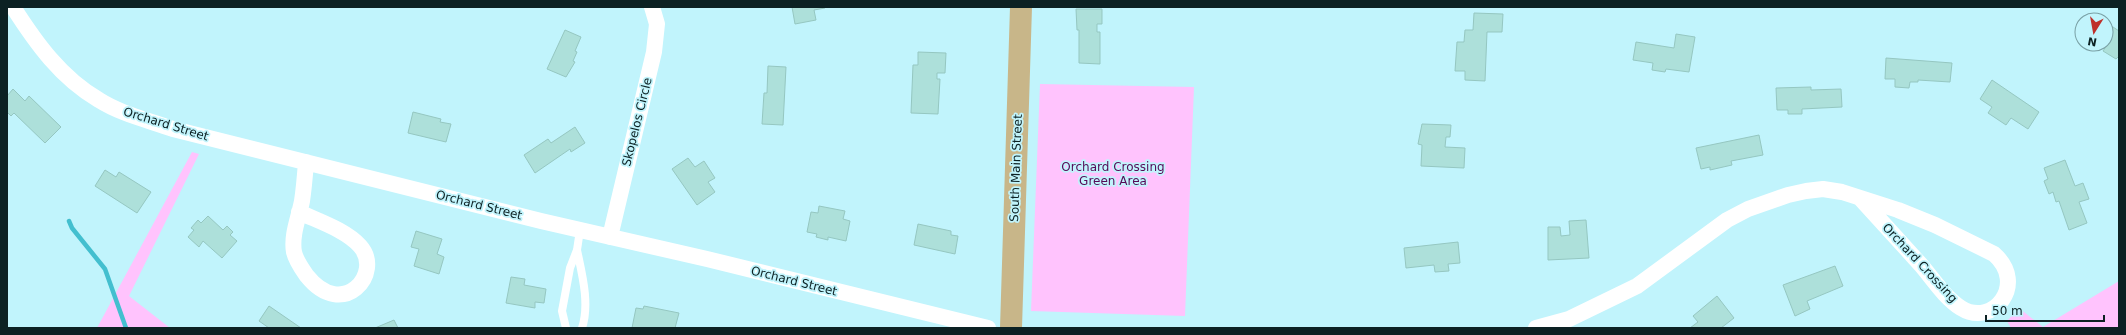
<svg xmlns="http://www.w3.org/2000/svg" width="2126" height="335" font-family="'DejaVu Sans',sans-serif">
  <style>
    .green { fill: #ffc3fd }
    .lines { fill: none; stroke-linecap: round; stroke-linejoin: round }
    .stream { stroke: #43bfcf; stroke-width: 4.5 }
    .building { fill: #ade0da; stroke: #95c7c1 }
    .lane { stroke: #fff; stroke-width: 8 }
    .street { stroke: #fff; stroke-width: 16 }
    .primary { stroke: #c8b689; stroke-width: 22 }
    .labels { text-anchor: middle; stroke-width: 3.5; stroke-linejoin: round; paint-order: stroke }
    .street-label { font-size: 12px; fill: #0c2123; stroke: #c1f4fc }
    .park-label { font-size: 12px; fill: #560a57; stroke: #c1f4fc }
  </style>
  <rect width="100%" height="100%" fill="#c1f4fc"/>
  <path class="green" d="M1040,84L1194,87L1185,316L1031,311Z
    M192,152L199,154L129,296L170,328H97Z
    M2119,281V328H2011L2007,321L2019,308L2043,327Z"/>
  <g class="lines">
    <path class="stream" d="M69,221L72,228L105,269L126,328"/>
  </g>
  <path class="building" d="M792,7H825V8L814,10L816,20L795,24Z
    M1076,9H1102V24H1097V32H1100V64L1079,63V30H1077Z
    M1474,13L1503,14L1502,32H1487L1485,81L1465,80V71H1455L1457,42H1464L1465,30H1473Z
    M2107,23L2119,31V56L2116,59L2103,51L2105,48L2099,44H2106Z
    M565,30L581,37L575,51L577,52L573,61L575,62L566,77L547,69Z
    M1676,34L1695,37L1689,72L1666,69L1665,72L1652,70L1653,63L1633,60L1636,42L1674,48Z
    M918,52L946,53L945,73H937V79H940L938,114L911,113L913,65H918Z
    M1886,58L1952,63L1950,82L1918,80V82H1910L1909,88L1895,87V79H1885Z
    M768,66L786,67L783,125L762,124L764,93H767Z
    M1992,80L2039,112L2028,129L2011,118L2006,125L1988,113L1992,107L1980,99Z
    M1811,87V90L1841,89L1842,107L1802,109V114H1788V110H1777L1776,88Z
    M13,89L25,101L29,96L61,127L45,143L14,113L11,116L7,112V96Z
    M413,112L441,119L440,122L451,124L446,142L408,133Z
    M1422,124L1451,125L1450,137H1446L1445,147L1465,148L1464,168L1421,166L1422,145L1418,144Z
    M575,127L585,143L571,152L570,149L535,173L524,155L548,139L551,143Z
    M1759,135L1763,155L1731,161L1732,165L1710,170V167L1701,169L1696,148Z
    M688,158L695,167L704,161L715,178L708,182L715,192L697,205L672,169Z
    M2065,160L2075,186L2083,183L2089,199L2079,202L2087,223L2069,230L2059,201L2056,202L2053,192L2049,194L2044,181L2048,179L2044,168Z
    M105,170L116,177L119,172L151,192L137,213L95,186Z
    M819,206L845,211L843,219L850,221L846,241L828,237V240L816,237L817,234L807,232L811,212L818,213Z
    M208,216L223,230L227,226L233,232L230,235L237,241L222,258L203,241L199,247L188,237L194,230L191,228L198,220L201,223Z
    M1586,220L1589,258L1548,260V227H1560L1561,236L1570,235L1569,221Z
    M918,224L951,231V235L958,236L955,254L914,245Z
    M416,231L442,239L437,254L444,257L439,274L414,266L419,249L411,247Z
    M1458,242L1460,263L1448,264L1449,271L1435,272L1434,265L1406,268L1404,248Z
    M1835,266L1843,286L1807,301L1810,309L1795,316L1783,285Z
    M511,277L525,279L524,285L546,289L544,303L535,302V308L506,303Z
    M1717,296L1734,318L1721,328H1690L1698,322L1693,316Z
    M269,306L301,328H269L259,321Z
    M644,306L679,313L675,328H632L636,308L643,309Z
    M394,320L398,328H375Z"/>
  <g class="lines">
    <path class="lane" d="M577,250C582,274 590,304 582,328
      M566,328L562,311L570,268L577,250L580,230"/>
    <path class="street" d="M13,7C36,43 61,78 99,100C121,114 148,120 173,129L541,221L707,259L988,328
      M299,212C318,221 346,230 360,246C384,273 343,321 307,276C302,269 296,261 294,252C291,235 299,217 302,201C304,188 305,175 306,162
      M610,237L654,52L657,24L652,7
      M1536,328L1569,319L1637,286L1727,220L1748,209L1788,195L1806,191L1823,189L1842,192L1898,210L1935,225L1994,254C2028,284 1993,328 1961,308C1945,298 1933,279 1921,265C1901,243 1881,221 1861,199"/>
    <path class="primary" d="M1011,328L1021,7"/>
  </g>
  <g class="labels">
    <g class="street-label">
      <text transform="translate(637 122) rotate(-76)" y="4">Skopelos Circle</text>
      <text transform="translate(166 124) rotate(17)" y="4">Orchard Street</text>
      <text transform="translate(1016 168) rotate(-88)" y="4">South Main Street</text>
      <text transform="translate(479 205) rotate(14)" y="4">Orchard Street</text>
      <text transform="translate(1920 263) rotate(47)" y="4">Orchard Crossing</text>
      <text transform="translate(794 281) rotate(14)" y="4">Orchard Street</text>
    </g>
    <g class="park-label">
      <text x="1113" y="171">Orchard Crossing<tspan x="1113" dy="14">Green Area</tspan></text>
    </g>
  </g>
  <rect width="2126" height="335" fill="none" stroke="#0c2123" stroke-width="16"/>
  <g transform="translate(2094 32) rotate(191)"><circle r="19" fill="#c1f4fc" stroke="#79a0a5"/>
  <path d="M0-3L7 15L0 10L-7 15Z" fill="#be302b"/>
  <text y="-6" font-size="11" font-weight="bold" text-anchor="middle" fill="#0c2123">N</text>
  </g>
  <path d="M1986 315v6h118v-6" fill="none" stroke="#0c2123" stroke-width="2"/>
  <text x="1992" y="315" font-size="12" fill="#0c2123" stroke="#c1f4fc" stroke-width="3" paint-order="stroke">50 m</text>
</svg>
